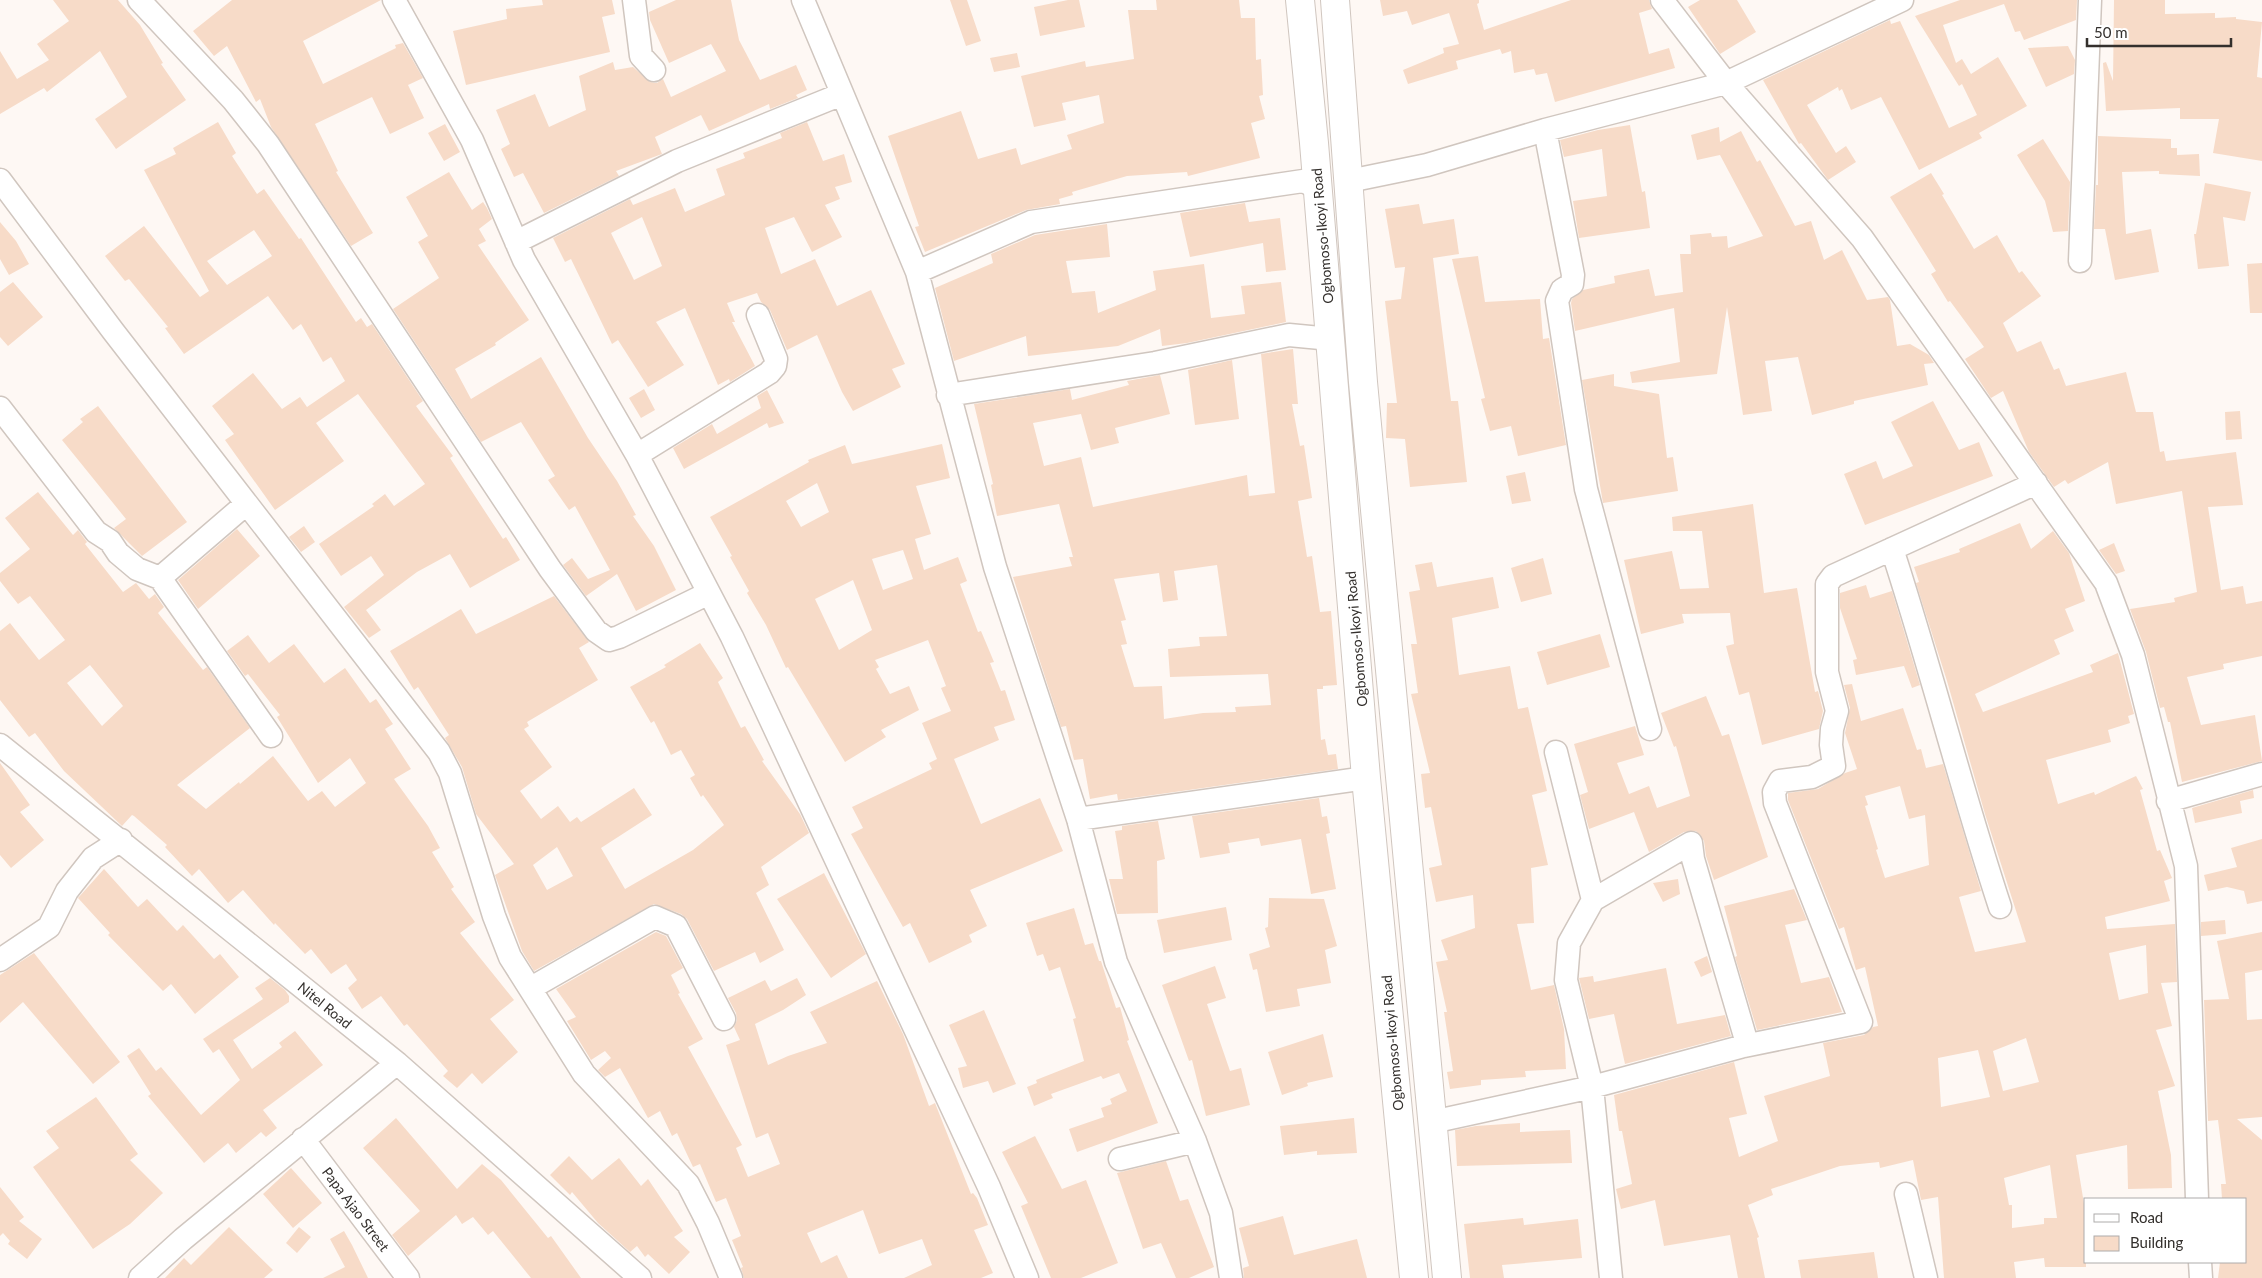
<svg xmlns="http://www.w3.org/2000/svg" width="2262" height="1278" font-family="Lato,sans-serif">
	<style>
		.building { fill: #f7dbc8; fill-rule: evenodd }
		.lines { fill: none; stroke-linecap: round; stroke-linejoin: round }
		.minor-casing { stroke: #d0c6bf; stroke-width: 25 }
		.major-casing { stroke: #d0c6bf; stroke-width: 30 }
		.minor { stroke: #fff; stroke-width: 22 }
		.major { stroke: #fff; stroke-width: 28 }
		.labels { text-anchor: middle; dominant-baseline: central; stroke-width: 5; stroke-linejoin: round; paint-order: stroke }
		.street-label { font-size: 14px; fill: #34302d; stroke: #fff }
	</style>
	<rect width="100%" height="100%" fill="#fef8f4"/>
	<path class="building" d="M53 0H118L140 25 163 63 161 64 186 100 116 149 95 119 127 97 100 51 47 92 44 88 0 114V51L17 79 49 60 37 44 69 21Z
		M232 0H381L303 41 323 84 396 48 395 45 403 43 423 78 408 85 424 118 390 134 372 97 315 124 338 171 336 172 373 233 351 246 271 127 260 99 256 102 227 46 214 56 193 31Z
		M542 0H612L615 14 602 17 610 52 466 85 453 31 507 19 506 9 543 5Z
		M676 0H731L739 40 760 80 796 65 807 90 796 95 798 98 770 109 769 104 709 131 701 115 655 137 662 154 616 171 619 176 544 213 523 173 514 177 501 149 510 144 496 110 535 94 549 127 586 110 579 76 613 62 615 70 633 67 650 82 657 83 663 79 671 97 726 71 711 44 669 63 650 20 649 12Z
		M950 0H967L981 41 966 46Z
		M1068 0H1079L1085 27 1040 36 1034 7Z
		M1156 0H1239L1241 18H1255L1256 60 1261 59 1263 95 1259 96 1265 119 1251 123 1260 158 1188 176 1187 172 1127 176 1072 192 1073 195 1059 199 1060 204 1026 210 925 252 915 227 919 226 888 136 961 111 978 159 1016 148 1021 165 1072 149 1067 135 1104 123 1099 95 1062 103 1066 120 1034 127 1021 76 1085 61 1086 67 1134 59 1128 10H1157Z
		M1380 0H1479V3L1477 4 1484 30 1571 0H1649L1652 9 1639 13 1649 54 1669 48 1675 68 1555 102 1547 73 1536 75 1534 69 1514 73 1511 51 1502 54 1500 49 1456 61 1458 69 1408 84 1403 70 1444 53 1443 48 1459 44 1449 13 1412 25 1407 11 1383 16Z
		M1700 0H1737L1756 32 1720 54 1688 7Z
		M1960 0H2077L2076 20 2024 40 2020 31 2015 32 2004 4 1943 25 1956 63 1962 59 1971 74 1998 57 2027 106 1979 133 1982 138 1919 170 1881 97 1851 110 1842 89 1839 91 1838 87 1807 105 1836 153 1846 146 1856 162 1828 180 1801 143 1799 144 1763 80 1890 20 1891 24 1900 21 1949 128 1977 115 1962 84 1959 86 1915 16Z
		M2114 0H2165V14L2215 13V18L2236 17V19L2262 22 2257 77 2262 78V161L2213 153 2219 119H2180V108L2106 111 2103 63 2106 62 2113 81Z
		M2068 46 2075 60 2074 74 2046 87 2028 48Z
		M1017 53 1020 67 994 72 990 58Z
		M218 122 236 153 232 156 257 194 264 189 299 239 301 238 356 322 361 318 367 327 372 324 423 401 416 406 453 456 450 458 503 539 506 537 520 560 470 588 450 554 417 572 366 610 381 630 369 638 344 607 384 575 371 556 341 576 319 544 374 506 372 504 385 494 394 506 425 484 358 394 316 423 344 461 275 510 225 440 234 434 212 406 253 373 282 409 300 397 307 407 345 381 331 357 323 362 301 324 293 330 268 296 184 354 165 328 168 327 129 279 125 281 105 256 144 226 200 297 209 291 144 170 176 154 173 148ZM254 230 272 256 227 285 207 261Z
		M807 122 823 161 844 154 852 182 835 187 840 199 825 205 842 237 812 252 794 217 765 228 781 274 815 259 837 306 871 290 905 364 892 369 901 387 853 411 842 392 817 335 787 350 770 310 761 302 757 293 727 303 735 322H732L755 366 730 382 729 379 718 385 685 308 656 322 684 365 648 387 618 340 612 344 571 259 565 262 553 238 630 199 633 205 675 188 685 212 725 195 716 169 745 158 743 153 782 138 780 133ZM642 217 662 266 634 280 611 233Z
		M445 124 460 152 444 161 428 133Z
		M1630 125 1642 192 1645 191 1650 228 1579 238 1573 201 1607 196 1602 149 1564 157 1560 140 1598 130Z
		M1719 127 1720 142 1741 131 1757 162 1760 160 1795 226 1811 221 1824 260 1842 250 1867 300 1888 297 1890 300 1897 346 1910 344 1929 355 1934 363 1924 364 1928 385 1854 401V404L1812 415 1798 357 1765 361 1772 411 1743 415 1727 307 1717 374 1632 383 1630 372 1680 362 1674 308 1575 331 1571 303 1572 299 1583 290 1615 283 1614 276 1649 269 1655 296 1683 292 1680 254H1691L1690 235 1711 233 1712 237 1727 236 1728 248 1763 236 1720 155 1697 160 1691 135Z
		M2098 136 2171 139V148H2177V155L2199 154 2200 176 2159 174V171L2122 172 2126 234 2151 229 2159 272 2115 280 2105 229H2094L2096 185H2098Z
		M2043 139 2070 182 2068 231 2053 232 2045 201 2017 155Z
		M449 172 472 210 483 202 487 208 492 219 479 229 486 241 478 245 529 320 495 343 496 345 455 369 471 399 541 357 588 438 617 481 636 515 633 516 654 546 676 590 636 611 617 574 586 596 563 565 572 558 588 579 610 570 575 506 569 510 548 480 555 476 521 422 481 442 393 309 439 278 418 242 428 236 406 197Z
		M1931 173 1944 194 1942 195 1974 249 1997 235 2019 273 2022 271 2041 296 2003 323 2017 352 2041 341 2054 370 2059 368 2066 386 2126 372 2136 412H2153L2160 452 2164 451 2166 461 2236 452 2243 505 2208 507 2221 590 2243 586 2246 604 2262 601V656L2223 664 2224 669 2187 677 2201 725 2255 715 2262 761 2182 782 2170 722H2168L2164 707 2160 708 2146 652 2130 609 2175 602 2174 598 2197 592 2182 491 2116 504 2108 462 2068 484 2065 480 2054 487 2029 452 2003 391 1991 398 1965 359 1984 347 1950 301 1948 302 1931 274 1936 271 1890 197Z
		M2205 183 2251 192 2245 221 2223 217 2229 266 2198 269 2194 234H2196Z
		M1245 203 1249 222 1280 218 1286 270 1266 272 1263 243 1190 257 1180 213Z
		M1419 204 1423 224 1454 219 1459 254 1433 258 1451 401H1458L1467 482 1410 487 1405 439 1386 438 1387 403H1397L1385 301 1401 299 1405 267 1395 268 1385 209Z
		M0 222 16 241 29 264 9 275 0 259Z
		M1107 224 1110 257 1066 261 1072 293 1095 291 1098 313 1156 290 1153 271 1204 264 1211 318 1245 314 1241 286 1281 282 1286 322 1187 343 1162 346 1160 329 1118 346 1028 356 1026 336 954 361 935 288 993 263 991 254 1035 235Z
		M1478 256 1485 302 1540 299 1543 339 1549 338 1566 445 1518 456 1511 426 1490 431 1481 399 1485 398 1452 259Z
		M2262 263V313H2250L2247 264Z
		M13 282 43 317 8 346 0 337V292Z
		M1293 349 1298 404H1292L1300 446 1304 445 1312 498 1298 501 1307 557 1312 556 1320 612 1331 611 1337 685 1323 686V689H1317L1321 740 1325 739 1328 755 1336 754 1338 769 1118 800 1117 794 1090 799 1083 759 1074 760 1066 726 1061 727 1013 577 1072 566 1069 557H1073L1059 504 997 516 991 485 993 484 974 404 1070 389 1072 400 1129 385 1127 381 1160 375 1170 414 1115 428 1119 443 1091 450 1081 414 1033 423 1044 466 1081 457 1093 507 1247 475 1249 496 1275 493 1261 354ZM1217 565 1227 636 1199 637 1200 646 1168 649 1170 677 1268 674 1271 705 1235 707 1236 712 1203 713 1164 719 1162 686 1134 687 1121 645 1127 644 1121 621 1126 620 1114 579 1159 573 1163 602 1178 600 1174 571Z
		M1232 360 1239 419 1195 425 1188 370Z
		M1614 374V386L1659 394 1667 458 1673 457 1678 491 1603 503 1582 380Z
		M644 389 655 410 641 418 629 398Z
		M767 390 784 423 769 428 767 423 684 469 673 448 712 424 717 434 761 408 757 396Z
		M1933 401 1959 450 1979 442 1993 476 1865 525 1844 474 1876 461 1883 479 1913 466 1891 422Z
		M98 406 187 522 142 556 114 528 126 519 62 440 83 422 80 419Z
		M2240 411 2242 439 2226 440 2225 412Z
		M942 444 950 478 916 486 931 534 915 539 924 570 958 557 967 581 960 584 978 632 981 631 994 662 990 663 1001 691 1005 690 1015 720 994 727 999 740 954 759 981 824 1040 798 1063 851 970 890 987 926 969 935 972 942 929 963 910 923 903 927 851 834 863 828 852 807 932 769 929 763 937 759 922 723 951 711 941 688 946 686 928 640 875 660 879 667 876 669 890 694 909 686 919 710 881 730 886 737 845 762 788 667 786 668 766 625 747 593 749 591 730 557 732 556 710 517 809 462 808 460 845 445 852 464ZM817 483 829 512 801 527 786 501ZM903 550 913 579 883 590 872 559ZM853 580 872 630 839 650 815 599Z
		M1525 472 1531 501 1512 504 1506 476Z
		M38 492 73 535 78 530 87 542 85 544 123 592 136 583 149 599 155 594 164 607 158 613 203 670 207 667 250 728 177 785 206 809 239 782 240 784 273 756 308 801 322 791 335 807 366 783 350 758 318 783 277 717 280 715 248 674 245 676 227 651 248 635 269 663 294 644 324 683 345 668 370 703 376 699 393 724 385 729 411 769 394 779 428 826 440 848 432 852 454 887 451 889 475 922 460 933 514 1000 490 1019 518 1052 482 1084 472 1073 457 1088 443 1076 448 1071 407 1024 404 1026 381 996 362 1009 348 988 357 980 346 964 331 974 311 949 305 954 275 923 274 925 243 890 228 903 199 869 192 876 165 847 167 845 134 816 132 815 122 826 64 771 35 733 29 737 0 700V631L10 623 39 660 65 640 30 596 18 604 0 581V573L30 549 5 518ZM90 665 123 706 102 726 67 683Z
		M1753 504 1764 593 1797 588 1815 692 1818 691 1823 711 1819 729 1762 745 1749 692 1739 695 1726 646 1734 644 1730 613 1682 614 1684 623 1641 634 1624 560 1672 551 1680 589 1709 588 1702 531H1673L1672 517Z
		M2020 523 2031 549 2053 531 2069 553 2085 601 2065 609 2074 631 2054 640 2060 654 1975 694 1983 712 2093 672 2090 665 2118 653 2134 714 2128 716 2130 723 2108 730 2111 742 2046 760 2058 804 2094 792 2095 795 2136 776 2143 789 2140 790 2157 851 2160 850 2172 878 2164 881 2170 901 2105 917 2107 929 2175 924 2177 982 2161 983 2172 1026 2156 1030 2175 1086 2158 1091 2171 1155 2172 1188 2128 1189 2127 1145 2076 1155 2086 1216V1267H2045L2044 1258 2014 1262 2016 1278H1944L1938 1197 1921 1200 1913 1160 1880 1168 1879 1162 1840 1166 1771 1189 1773 1195 1748 1205 1759 1237 1757 1238 1765 1278H1738L1730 1235 1664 1246 1655 1200 1621 1209 1616 1189 1632 1184 1622 1131H1619L1614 1095 1734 1062 1747 1114 1729 1118 1739 1157 1778 1141 1764 1096 1830 1076 1823 1043 1864 1035 1873 1027 1878 1026 1865 967 1856 970 1844 927 1839 929 1788 800V793L1818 789 1845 773 1857 769 1845 733 1850 708 1844 685 1852 684 1861 721 1903 708 1917 750 1921 749 1926 768 1943 764 1981 891 1959 897 1975 952 2026 942 1985 814 1947 681 1916 583 1919 582 1914 567 1960 552 1959 549ZM1900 786 1909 819 1925 815 1929 865 1885 878 1876 850 1878 849 1865 806 1868 805 1865 796ZM2146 945 2148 993 2119 1000 2109 953ZM2026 1038 2039 1082 2003 1091 1993 1051ZM1978 1050 1990 1097 1941 1107 1938 1058ZM2050 1165 2057 1218H2044V1224L2012 1228V1205H2009L2004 1178Z
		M304 526 315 542 301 552 289 537Z
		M237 529 260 556 198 609 178 580Z
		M2114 543 2125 571 2116 574 2099 550Z
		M1543 558 1552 594 1521 602 1511 568Z
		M1432 562 1437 587 1493 577 1499 608 1452 618 1459 675 1510 666 1518 709 1528 707 1547 791 1532 795 1548 865 1531 868 1534 923 1517 924 1531 990 1554 985 1564 1029 1566 1069 1525 1071 1526 1077 1481 1080V1085L1450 1089 1447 1072 1453 1071 1444 1012H1447L1436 962 1448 960 1441 940 1475 928 1473 895 1436 902 1429 868 1442 865 1431 807 1425 808 1421 774 1430 773 1411 694 1418 693 1411 644H1417L1409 592 1420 590 1415 565Z
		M1866 585 1870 598 1892 591 1920 685 1912 688 1904 666 1856 675 1853 660 1857 659 1840 608V593Z
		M554 596 589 642 579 648 598 680 527 722 529 726 524 729 552 767 520 791 541 819 558 806 570 822 577 817 581 822 634 788 652 815 601 848 625 889 693 850 724 825 703 795 701 797 690 778 695 775 681 750 671 755 654 721 651 723 630 687 666 667 664 665 700 643 723 678 718 682 741 728 745 726 764 760 762 761 800 814 809 833 761 867 769 885 756 893 784 950 760 963 755 952 714 971 687 919 681 914 654 904 534 971 522 951 495 875 514 864 476 814 462 767 445 738 449 735 418 687 414 690 390 651 461 609 476 634ZM557 847 573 876 547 890 533 865Z
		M1600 634 1610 667 1547 685 1537 652Z
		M1706 696 1722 736 1729 734 1768 857 1714 880 1706 856 1704 841 1696 831 1684 832 1649 852 1634 812 1589 829 1580 795 1588 792 1574 744 1635 726 1644 755 1617 763 1629 794 1649 786 1657 808 1690 796 1676 746 1674 747 1661 713Z
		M0 763 30 805 20 812 44 840 11 868 0 855Z
		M2253 790 2254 798 2240 801 2242 813 2195 823 2192 808Z
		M1319 798 1322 817 1327 816 1330 833 1326 834 1336 889 1311 894 1301 839 1261 846 1259 838 1228 843 1230 853 1200 858 1192 816Z
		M1158 821 1165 859 1157 861 1158 913 1117 914 1109 879H1123L1115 831 1122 830V826Z
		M2262 839V901L2247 904 2244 891 2227 887 2208 891 2204 875 2237 867 2231 848Z
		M104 869 138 907 147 899 177 931 183 925 214 959 220 954 239 977 195 1014 171 984 163 991 108 935 110 933 78 898Z
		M824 873 866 954 831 978 777 899Z
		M1678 879 1680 894 1663 902 1653 883Z
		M1794 889 1807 920 1785 925 1801 983 1829 977 1842 1012 1757 1030 1735 957 1737 956 1724 906Z
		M1269 898 1324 899 1337 946 1325 950 1331 983 1297 989 1300 1006 1266 1012 1257 969 1253 970 1249 954 1270 947 1265 928 1268 927Z
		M1226 907 1232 940 1164 953 1157 920Z
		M1074 908 1085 945 1093 943 1099 961H1101L1116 1008 1120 1007 1129 1040 1127 1041 1158 1123 1077 1152 1069 1129 1104 1117 1101 1108 1112 1104 1110 1099 1127 1091 1119 1073 1103 1079 1101 1076 1051 1094 1053 1098 1034 1106 1027 1087 1037 1083 1036 1080 1084 1061 1073 1019 1076 1018 1060 967 1049 971 1043 954 1037 956 1026 923Z
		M2225 920 2226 934 2201 936V922Z
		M656 932 666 936 683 968 671 975 680 993 678 994 703 1039 688 1047 742 1145 736 1148 748 1177 780 1164 768 1133 756 1138 726 1045 740 1040 734 1027 737 1020 736 1013 728 998 765 980 771 991 797 978 806 995 783 1010 755 1024 768 1065 788 1056 827 1043 810 1012 877 981 903 1034 929 1106 935 1103 971 1194 973 1193 977 1198 988 1225 974 1230 993 1273 981 1278H904L932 1265 922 1239 879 1254 863 1210 807 1233 821 1263 837 1255 848 1278H744L741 1268 743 1267 732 1240 741 1236 726 1198 716 1202 700 1164 693 1167 677 1133 672 1136 660 1111 648 1118 620 1068 605 1077 598 1070 611 1058 605 1051 591 1060 567 1021 576 1017 556 989Z
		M2262 932V970L2245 973 2247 1020 2262 1019V1117L2237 1119 2262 1140V1278H2218L2220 1262H2246V1199H2222L2221 1184H2226L2218 1120 2208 1121 2204 1000 2229 999 2217 941Z
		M34 953 120 1062 93 1084 23 1002 0 1023V975Z
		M1707 956 1712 972 1701 977 1694 962Z
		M1215 966 1226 998 1207 1004 1230 1071 1241 1068 1250 1105 1206 1116 1192 1060 1189 1061 1162 985Z
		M1666 968 1677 1024 1725 1015 1731 1036 1625 1064 1614 1014 1589 1019 1579 978 1593 976 1594 982Z
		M270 978 285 990 289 996V1002L233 1040 252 1069 282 1047 279 1043 295 1031 323 1065 263 1110 277 1128 266 1137 261 1132 236 1153 228 1143 204 1163 148 1096 151 1094 127 1056 139 1048 156 1071 161 1067 201 1115 240 1080 219 1049 213 1053 203 1039 263 999 255 988Z
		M984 1010 1016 1084 993 1093 988 1081 963 1088 958 1068 967 1066 949 1025Z
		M1323 1034 1333 1077 1307 1083 1308 1086 1282 1095 1268 1052Z
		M96 1097 138 1154 130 1160 163 1193 130 1224 93 1249 33 1167 59 1148 46 1131Z
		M396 1118 457 1189 482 1164 501 1180 548 1238 551 1236 581 1278H531L493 1231 488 1235 473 1217 462 1224 456 1215 408 1256 392 1235 420 1211 363 1148Z
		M1354 1118 1357 1153 1317 1155V1151L1284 1155 1280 1126Z
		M1520 1123V1132L1570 1130 1572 1163 1457 1166 1455 1130 1476 1126Z
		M1035 1136 1062 1189 1086 1180 1118 1263 1081 1278H1051L1021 1206 1028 1203 1002 1152Z
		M569 1156 592 1180 619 1158 641 1186 648 1179 683 1231 674 1237 690 1252 669 1274 648 1254 645 1257 637 1246 630 1252 598 1223 572 1192 570 1195 550 1175Z
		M1166 1161 1180 1201 1188 1199 1214 1267 1189 1278H1176L1161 1243 1143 1249 1117 1173Z
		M291 1168 322 1203 293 1228 263 1194Z
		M0 1187 24 1217 19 1221 42 1239 27 1259 8 1244 10 1241 3 1233 0 1236Z
		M1283 1216 1294 1255 1357 1239 1367 1278H1244L1243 1268 1249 1266 1239 1228Z
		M1523 1218 1524 1225 1578 1219 1582 1258 1502 1265 1504 1278H1470L1464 1224Z
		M229 1227 273 1270 264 1278H165L184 1258 191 1265Z
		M299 1227 311 1237 297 1253 286 1243Z
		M344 1231 352 1245 368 1278H323L345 1267 330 1239Z
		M1874 1252 1878 1278H1801L1798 1260Z"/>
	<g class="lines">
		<g class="minor-casing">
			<path id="minor" d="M139 0 233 100 268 144 550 569 596 631 609 640 619 637 709 593
				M394 0 472 140 524 260 637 455 732 637 989 1187 1027 1278
				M634 0 641 56 654 70
				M803 0 917 272 995 567 1078 819 1116 962 1195 1141 1221 1213 1231 1278
				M1662 0 1726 83 1862 238 2106 583 2133 655 2186 866 2197 1199
				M1545 130 1573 275 1572 284 1562 290 1557 301 1586 489 1650 729
				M0 180 113 331 439 752 450 773 494 916 510 957 584 1074 688 1184 708 1223 731 1278
				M1349 181 1427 165 1545 130 1726 83 1902 0
				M516 242 677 161 842 94
				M2080 261 2090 0
				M917 272 1031 222 1303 181 1318 188
				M948 395 1155 363 1289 335 1331 339
				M0 408 96 532 110 541 118 553 137 569 160 578 271 736
				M637 455 769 373 775 366 776 359 758 315
				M1892 549C1931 668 1961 789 2000 907
				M160 578 246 504
				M0 745 397 1063 640 1278
				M1556 752 1593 900
				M2168 801 2262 774
				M1078 819 1366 778
				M0 960 49 927 67 891 93 858 121 840
				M531 988 655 917 676 926 724 1019
				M1432 1122 1592 1087 1744 1046 1861 1022 1775 803 1774 792 1780 781 1812 777 1834 766 1831 745 1832 729 1837 711 1827 672V584L1833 576 2036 483
				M303 1139 408 1278
				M1120 1159 1195 1141
				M1906 1194 1926 1278
				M2200 1262 2201 1278
				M140 1278 183 1239 397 1063
				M1611 1278 1592 1087 1566 980 1569 943 1593 900 1691 843 1693 859 1746 1040 1744 1046"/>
		</g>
		<g class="major-casing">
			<path id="major" d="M1300 0 1314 143 1366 778 1414 1278
				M1335 0 1363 382 1447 1278"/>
		</g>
		<use href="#minor" class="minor"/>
		<use href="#major" class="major"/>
	</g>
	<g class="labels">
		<g class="street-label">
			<text transform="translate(1322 236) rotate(-95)">Ogbomoso-Ikoyi Road</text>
			<text transform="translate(1356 639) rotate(-95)">Ogbomoso-Ikoyi Road</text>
			<text transform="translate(325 1005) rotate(39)">Nitel Road</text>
			<text transform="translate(1392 1043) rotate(-95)">Ogbomoso-Ikoyi Road</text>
			<text transform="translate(356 1209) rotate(53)">Papa Ajao Street</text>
		</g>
	</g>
	<rect x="2084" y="1198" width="162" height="65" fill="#ffffff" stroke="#aeacab"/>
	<rect x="2094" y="1214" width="25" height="8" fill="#ffffff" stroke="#aeacab"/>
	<text x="2130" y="1223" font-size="15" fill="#34302d">Road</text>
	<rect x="2094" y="1236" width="25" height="15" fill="#f7dbc8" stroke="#aeacab"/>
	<text x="2130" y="1248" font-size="15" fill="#34302d">Building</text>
	<path d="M2087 38v8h144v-8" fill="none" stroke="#34302d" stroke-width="2.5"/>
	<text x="2094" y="38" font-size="15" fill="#34302d" stroke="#ffffff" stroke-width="4" paint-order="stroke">50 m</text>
</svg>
